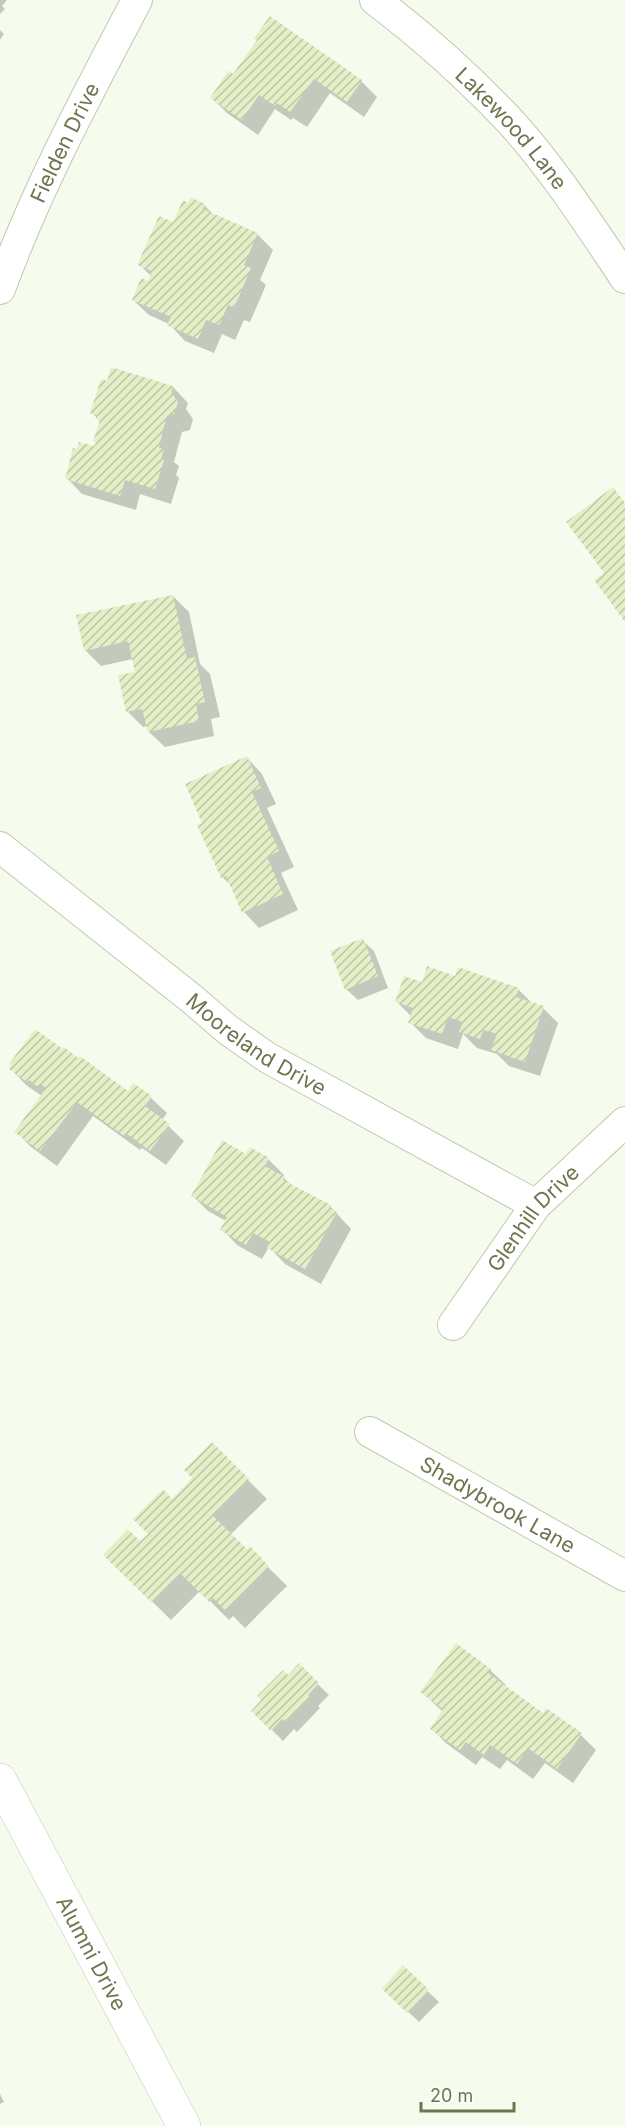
<svg xmlns="http://www.w3.org/2000/svg" width="625" height="2126" font-family="Inter,sans-serif">
	<style>
		.shadow { fill: #0003 }
		.building { fill: url(#building-hatch) }
		.lines { fill: none; stroke-linecap: round; stroke-linejoin: round }
		.street-casing { stroke: #c1c9ad; stroke-width: 32 }
		.secondary-casing { stroke: #c2ccac; stroke-width: 34 }
		.street { stroke: #fff; stroke-width: 30 }
		.secondary { stroke: #fff; stroke-width: 33 }
		.labels { text-anchor: middle; dominant-baseline: central; stroke-width: 4.5; stroke-linejoin: round; paint-order: stroke }
		.street-label { font-size: 21px; fill: #6e7650; stroke: #f9fef4 }
	</style>
	<defs>
		<pattern id="building-hatch" width="6" height="6" patternUnits="userSpaceOnUse" patternTransform="scale(1.5)"><rect width="6" height="6" fill="#e5efc7"/><path d="M-1 1l2-2M0 6l6-6M5 7l2-2" fill="none" stroke="#bec6a4"/></pattern>
	</defs>
	<rect width="100%" height="100%" fill="#f5fced"/>
	<path class="shadow" d="M0 0H7L2 6 5 9 0 14Z
		M271 18 361 81 377 97 364 117 330 93 307 127 293 118 291 120 275 109 258 135 227 113 212 98 234 76 258 41Z
		M0 30 4 34 0 40Z
		M189 205H204L215 216 257 234 273 250 260 280 266 285 250 322 244 320 235 340 222 334 214 353 185 341 169 324 149 315 133 300 148 283 151 276 139 264Z
		M112 369 173 387 188 403 186 409 193 419 190 430 182 432 174 462 179 466 176 475 179 478 171 504 140 494 136 510 82 494 67 478 95 448 97 443 95 441 101 422 92 413 108 383Z
		M173 596 189 612 200 664 210 674 220 717 211 719 214 736 165 747 149 732 148 726 143 727 127 711 136 673 133 659 101 666 85 650Z
		M247 758 262 774 276 804 267 808 294 867 281 873 298 910 259 928 244 912 233 887 222 877Z
		M362 940 374 951 388 988 358 1000 346 989Z
		M456 978 518 989 533 1004 543 1008 558 1023 540 1076 509 1066 497 1054 477 1048 463 1034 458 1049 426 1038 410 1022 412 1017 397 1002 423 984Z
		M11 1069 128 1093 134 1085 151 1098 167 1113 162 1120 184 1141 166 1165 142 1148 140 1150 93 1116 57 1166 31 1147 16 1131 42 1096 26 1085Z
		M250 1149 268 1159 284 1175 283 1177 292 1186 330 1206 351 1229 321 1284 285 1264 269 1247 262 1259 237 1245 222 1229 226 1221 208 1211 193 1196 247 1156Z
		M212 1444 267 1499 230 1535 247 1551 250 1549 287 1586 245 1628 233 1616 229 1620 200 1591 171 1620 105 1555 140 1543 150 1534 172 1501 194 1478Z
		M456 1645 490 1670 506 1685 505 1687 543 1715 581 1735 596 1750 573 1783 545 1763 533 1779 507 1760 500 1769 482 1757 476 1765 447 1744 432 1729 443 1712 422 1692Z
		M299 1666 329 1695 318 1706 320 1708 297 1732 294 1729 283 1741 253 1711Z
		M403 1968 439 2002 419 2022 384 1989Z
		M0 2094 4 2102 0 2104Z"/>
	<path class="building" d="M270 16 362 80 347 102 314 79 290 112 277 103 275 106 259 95 242 120 210 98 229 70 233 74 257 40 254 38Z
		M191 197 205 204 203 209 258 233 244 265 251 268 234 308 228 305 219 325 206 320 198 339 167 325 171 317 132 300 141 278 148 281 152 271 137 265 159 216 173 222 183 200 188 203Z
		M111 367 173 386 171 392 178 402 174 414 167 416 163 430 159 448 164 449 161 459 164 460 155 489 125 480 120 496 65 479 73 448 77 449 79 442 94 446 96 442 93 441 100 420 96 419V415L90 413 101 379 107 381Z
		M613 487 625 503V622L594 580 604 573 566 522Z
		M173 595 187 659 195 657 205 702 196 704 199 721 148 732 142 709 126 712 118 675 135 672 128 641 84 651 76 615Z
		M247 756 261 788 252 792 279 851 267 857 283 894 242 913 226 876 221 878 197 825 202 823 185 784Z
		M363 938 378 976 345 990 330 951Z
		M427 966 455 976 458 967 519 988 516 997 544 1006 525 1062 491 1050 497 1034 483 1030 480 1039 459 1032 463 1022 448 1017 442 1034 408 1023 413 1008 395 1002 404 976 422 982Z
		M35 1029 63 1049 64 1047 78 1058 80 1056 128 1091 133 1083 152 1096 145 1106 170 1124 150 1151 126 1133 124 1136 77 1102 40 1151 14 1132 46 1088 41 1084 38 1087 29 1080 27 1082 9 1069 11 1065 9 1064Z
		M222 1140 246 1154 250 1147 269 1158 265 1166 285 1177 283 1180 331 1205 329 1208 337 1212 305 1269 267 1248 270 1242 253 1233 246 1245 220 1230 227 1217 191 1196Z
		M212 1442 249 1479 212 1515 247 1549 250 1546 269 1566 225 1610 213 1598 209 1602 180 1573 151 1602 103 1555 128 1529 140 1541 148 1534 133 1519 163 1489 172 1499 192 1478 184 1470Z
		M456 1643 491 1669 488 1673 543 1713 546 1708 582 1733 557 1769 528 1748 517 1764 490 1745 484 1755 466 1742 460 1750 430 1729 443 1709 420 1692Z
		M299 1663 319 1683 308 1695 310 1696 285 1721 282 1719 271 1731 251 1711 261 1700 257 1696 283 1670 288 1675Z
		M403 1965 429 1990 407 2013 382 1989Z"/>
	<g class="lines">
		<g class="street-casing">
			<g id="street">
				<path id="s1" d="M375 0C420 34 469 78 508 119 551 165 590 226 625 278"/>
				<path id="s2" d="M0 289C37 188 87 95 137 0"/>
				<path id="s3" d="M0 847 192 999 228 1030 268 1058 536 1205"/>
				<path id="s4" d="M453 1325 536 1205 625 1122"/>
				<path id="s5" d="M370 1432 625 1576"/>
			</g>
		</g>
		<g class="secondary-casing">
			<g id="secondary">
				<path id="s6" d="M0 1780 184 2126"/>
			</g>
		</g>
		<use href="#street" class="street"/>
		<use href="#secondary" class="secondary"/>
	</g>
	<g class="labels">
		<g class="street-label">
			<text stroke="none"><textPath href="#s1" startOffset="188">Lakewood Lane</textPath></text>
			<text stroke="none"><textPath href="#s2" startOffset="160">Fielden Drive</textPath></text>
			<text stroke="none"><textPath href="#s3" startOffset="324">Mooreland Drive</textPath></text>
			<text stroke="none"><textPath href="#s4" startOffset="134">Glenhill Drive</textPath></text>
			<text stroke="none"><textPath href="#s5" startOffset="147">Shadybrook Lane</textPath></text>
			<text stroke="none"><textPath href="#s6" startOffset="196">Alumni Drive</textPath></text>
		</g>
	</g>
	<path d="M421 2102v9h93v-9" fill="none" stroke="#6e7650" stroke-width="3"/>
	<text x="430" y="2102" font-size="18" fill="#6e7650" stroke="#f9fef4" stroke-width="4.5" paint-order="stroke">20 m</text>
</svg>
